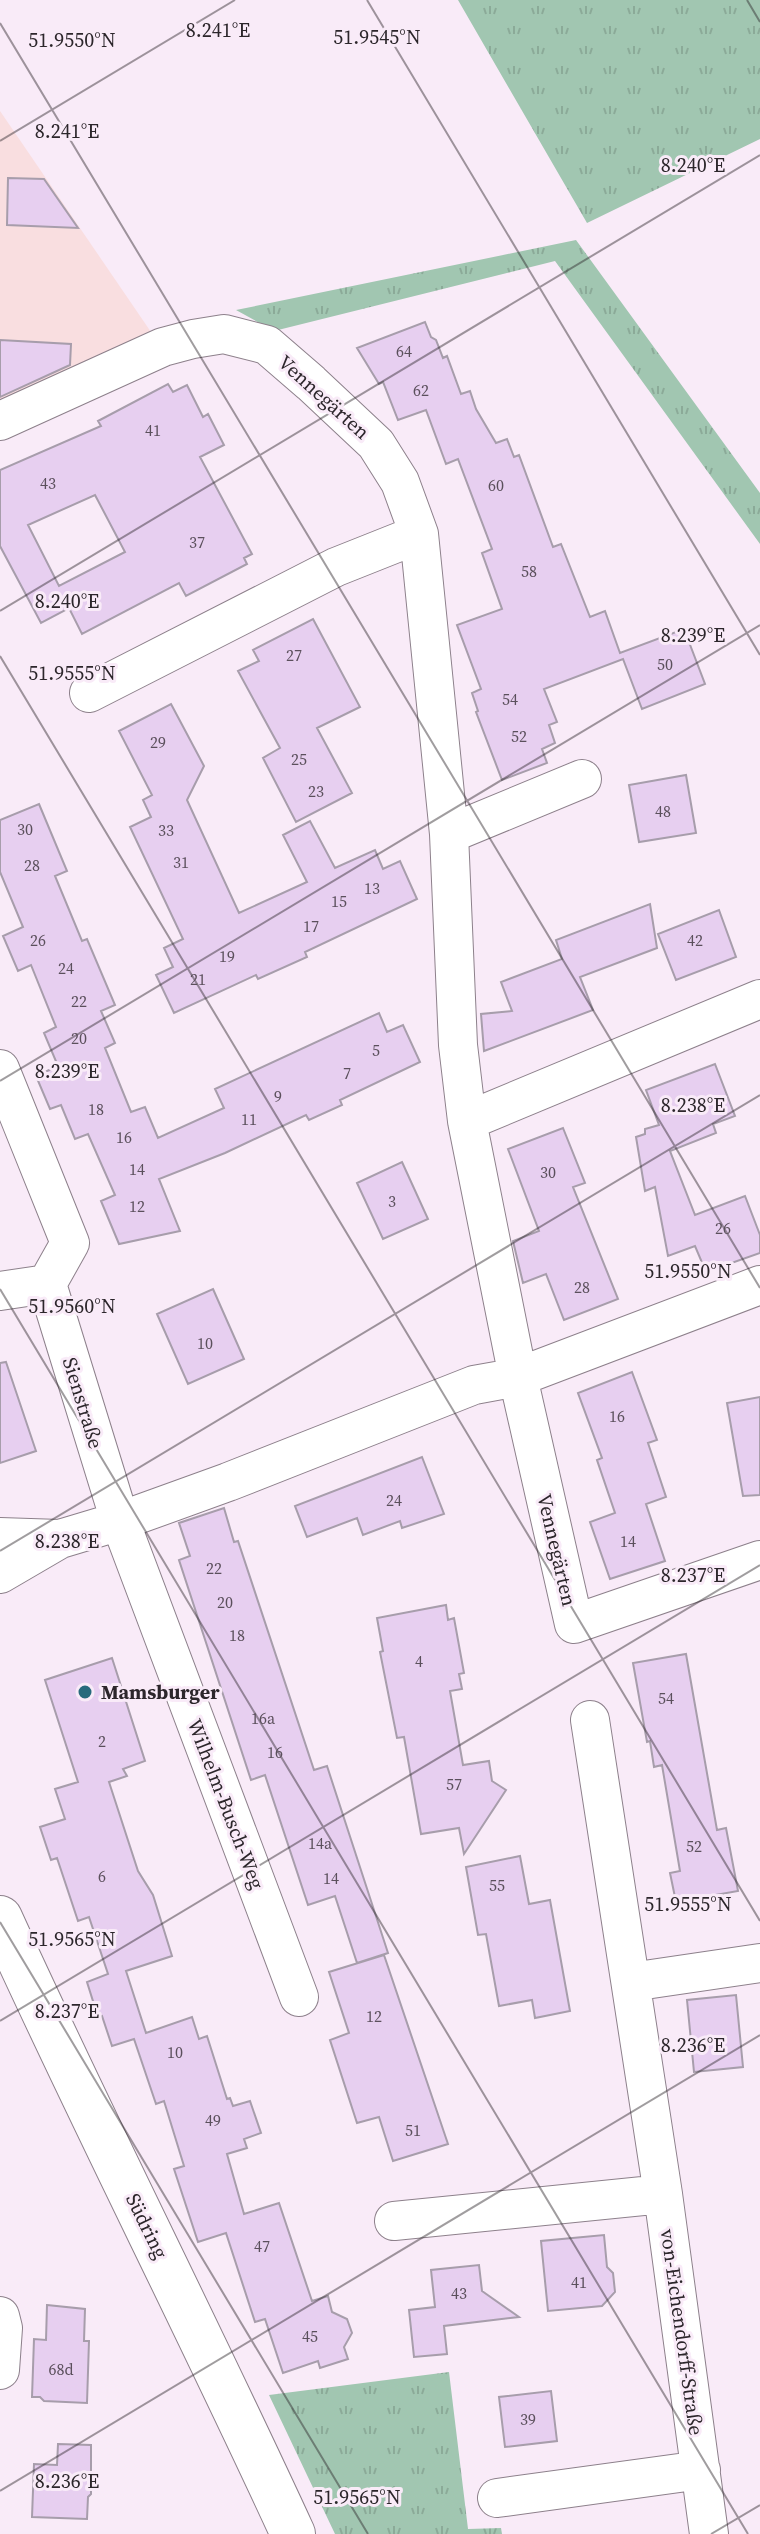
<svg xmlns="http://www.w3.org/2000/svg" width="760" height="2534" font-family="'Source Serif 4',serif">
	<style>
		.commercial { fill: #f9dee0 }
		.grass { fill: url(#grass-tufts) }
		.building { fill: #e7cff0; stroke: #a79dab; stroke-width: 2; fill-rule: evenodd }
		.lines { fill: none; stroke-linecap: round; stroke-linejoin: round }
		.minor-casing { stroke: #8d808b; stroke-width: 40 }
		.primary-casing { stroke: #8d808b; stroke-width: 46 }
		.minor { stroke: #fff; stroke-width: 38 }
		.primary { stroke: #fff; stroke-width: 44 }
		.ticks { fill: none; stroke: #2c262b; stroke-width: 2; stroke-opacity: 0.45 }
		.poi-dot { fill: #276a7c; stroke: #f9ebf8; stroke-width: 3 }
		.labels { text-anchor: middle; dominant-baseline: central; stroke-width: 6; stroke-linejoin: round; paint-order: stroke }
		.number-label { font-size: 16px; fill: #5b505c }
		.street-label { font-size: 20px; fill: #2c262b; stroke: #f9ebf8 }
		.poi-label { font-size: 20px; font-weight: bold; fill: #2c262b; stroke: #f9ebf8; text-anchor: start }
		.ticks-label { font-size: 20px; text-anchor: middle; fill: #2c262b; stroke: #f9ebf8; stroke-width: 6; stroke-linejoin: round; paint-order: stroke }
	</style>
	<defs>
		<pattern id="grass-tufts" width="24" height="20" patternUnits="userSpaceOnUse" patternTransform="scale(2)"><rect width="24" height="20" fill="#a1c6b1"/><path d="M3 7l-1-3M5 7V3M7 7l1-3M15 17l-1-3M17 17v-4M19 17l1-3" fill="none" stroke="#8baa98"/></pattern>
	</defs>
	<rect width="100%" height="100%" fill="#f9ebf8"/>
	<path class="commercial" d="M0 111 153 335 0 409Z"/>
	<path class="grass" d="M458 0H760V139L587 223Z
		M576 240 760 493V544L555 261 274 331 236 310Z
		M449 2372 468 2529 501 2528 502 2534H335L269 2395Z"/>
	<path class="building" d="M8 178 44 179 78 228 7 225Z
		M425 322 431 337 436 340 443 358 447 356 461 394 470 391 476 409 496 443 507 439 514 457 519 455 553 547 561 544 590 617 605 611 620 653 684 629 705 684 642 709 623 659 544 689 557 722 549 725 555 743 542 749 547 763 502 780 476 712 478 711 472 693 481 689 457 625 502 609 482 553 492 549 458 459 446 464 426 410 398 420 383 382 379 384 357 348Z
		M0 340 71 344 70 365 0 397Z
		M168 384 173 392 187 385 203 417 208 414 224 445 200 457 252 554 244 558 247 564 186 596 179 583 82 634 69 608 41 623 0 546V470L101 426 98 421ZM95 495 125 552 59 586 28 525Z
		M313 619 360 707 317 728 352 793 296 822 263 758 280 748 238 671 259 661 253 650Z
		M171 704 204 766 187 800 239 913 307 882 283 835 310 821 335 868 375 850 383 869 400 861 417 899 305 952 307 957 258 979 256 975 174 1013 156 975 173 967 164 948 183 939 130 827 151 817 143 800 152 795 119 731Z
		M686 775 696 833 639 842 629 785Z
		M39 804 67 871 55 876 82 941 87 939 115 1005 101 1011 115 1043 105 1048 131 1112 145 1107 158 1138 224 1108 215 1089 379 1013 387 1032 403 1025 420 1062 340 1100 342 1105 309 1120 306 1115 225 1153 159 1179 180 1231 119 1244 101 1201 115 1195 88 1134 75 1139 61 1105 50 1109 36 1076 58 1066 44 1033 56 1027 31 965 18 971 3 936 23 927 0 872V820Z
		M650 904 657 948 580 977 593 1010 484 1051 481 1014 512 1011 501 982 562 959 556 940Z
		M719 910 736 957 676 980 658 934Z
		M715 1064 735 1116 713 1124 716 1133 670 1151 695 1215 745 1196 760 1235V1253L706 1272 695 1246 668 1256 655 1187 645 1191 636 1137 645 1134V1129L659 1125 646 1090Z
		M563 1128 585 1183 573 1187 618 1299 564 1320 546 1274 523 1283 513 1241 539 1231 508 1149Z
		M402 1162 428 1219 383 1239 357 1183Z
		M213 1289 244 1359 188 1384 157 1314Z
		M6 1362 36 1451 0 1463V1363Z
		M632 1372 657 1440 648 1443 666 1497 646 1504 665 1561 610 1579 590 1522 615 1513 597 1460 602 1458 578 1393Z
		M760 1397V1495L743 1496 727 1403Z
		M422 1457 444 1514 402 1528 400 1521 363 1535 357 1518 307 1537 295 1506Z
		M224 1508 234 1542 238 1541 314 1770 327 1766 388 1953 357 1963 335 1896 308 1905 265 1775 251 1780 179 1560 190 1556 179 1523Z
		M446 1605 448 1620 454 1618 464 1673 459 1674 462 1689 450 1691 463 1765 489 1761 492 1781 506 1790 464 1854 459 1828 421 1834 404 1737 397 1738 380 1652 383 1651 377 1618Z
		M686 1654 717 1830 726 1828 738 1891 676 1902 670 1873 680 1871 662 1765 654 1767 650 1741 647 1742 633 1663Z
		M112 1658 145 1761 123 1769 127 1776 109 1782 138 1871 153 1895 172 1956 126 1971 146 2033 192 2017 199 2039 207 2036 227 2099 230 2098 233 2106 250 2101 261 2133 244 2139 247 2148 227 2154 244 2214 279 2203 312 2301 328 2296 332 2312 347 2319 352 2333 344 2347 348 2359 320 2368 318 2361 283 2373 265 2319 255 2322 226 2233 198 2242 174 2169 184 2166 164 2101 156 2104 134 2039 112 2046 102 2016 98 2017 87 1982 108 1974 89 1917 78 1921 57 1858 51 1860 40 1827 65 1819 55 1789 78 1782 45 1680Z
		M520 1856 529 1904 550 1900 570 2011 535 2018 532 2000 499 2006 486 1934 478 1935 466 1867Z
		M384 1955 448 2144 393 2161 379 2117 357 2123 330 2040 349 2033 329 1972Z
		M736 1995 743 2067 694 2072 687 2000Z
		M604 2235 607 2267 613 2273 615 2292 602 2306 548 2311 541 2241Z
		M479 2265 482 2291 519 2317 444 2326 447 2354 414 2357 409 2310 435 2307 431 2270Z
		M47 2305 85 2309 84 2341H89L87 2403 44 2401 40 2397H32L34 2339 46 2340Z
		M551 2391 557 2441 505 2447 499 2397Z
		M58 2444 91 2445V2494L88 2497 87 2519 32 2517 34 2464 57 2465Z"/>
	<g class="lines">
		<g class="minor-casing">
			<path id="minor" d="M0 421 163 347 193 339 224 334 267 345 311 383 376 444 400 482 419 534 449 834 458 1045 467 1121 518 1377 574 1624 760 1560
				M89 693 336 567 419 534
				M449 834 582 779
				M0 1069 70 1243 47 1284 120 1521 299 1997
				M467 1121 760 999
				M0 1291 47 1284
				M0 1537 60 1539
				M0 1574 60 1539 120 1521 228 1482 474 1385 518 1377 760 1285
				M590 1720 663 2194 709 2534
				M631 1982 760 1963
				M394 2221 663 2194
				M0 2316 3 2328 0 2370
				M497 2498 701 2470"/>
		</g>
		<g class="primary-casing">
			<path id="primary" d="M0 1918C94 2125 198 2327 293 2534"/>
		</g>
		<use href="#minor" class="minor"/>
		<use href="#primary" class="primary"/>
	</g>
	<path class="ticks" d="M367 0 760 655M747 0 760 22M0 23 760 1288M0 141 235 0M0 611 760 155M0 656 760 1921M0 1081 760 625M0 1289 748 2534M0 1551 760 1095M0 1922 368 2534M0 2021 760 1565M0 2491 760 2035M711 2534 760 2505"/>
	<circle class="poi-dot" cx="85" cy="1692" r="8"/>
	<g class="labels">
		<g class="number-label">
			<text x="404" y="351">64</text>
			<text x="421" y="390">62</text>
			<text x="153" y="430">41</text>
			<text x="48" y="483">43</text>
			<text x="496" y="485">60</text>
			<text x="197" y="542">37</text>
			<text x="529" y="571">58</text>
			<text x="294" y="655">27</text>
			<text x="665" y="664">50</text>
			<text x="510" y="699">54</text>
			<text x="519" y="736">52</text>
			<text x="158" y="742">29</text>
			<text x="299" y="759">25</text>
			<text x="316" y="791">23</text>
			<text x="663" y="811">48</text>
			<text x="25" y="829">30</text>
			<text x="166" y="830">33</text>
			<text x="181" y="862">31</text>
			<text x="32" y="865">28</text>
			<text x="372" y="888">13</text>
			<text x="339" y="901">15</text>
			<text x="311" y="926">17</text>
			<text x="38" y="940">26</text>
			<text x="695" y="940">42</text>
			<text x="227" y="956">19</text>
			<text x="66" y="968">24</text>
			<text x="198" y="979">21</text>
			<text x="79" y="1001">22</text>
			<text x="79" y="1038">20</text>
			<text x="376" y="1050">5</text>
			<text x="347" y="1073">7</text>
			<text x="278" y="1096">9</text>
			<text x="96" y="1109">18</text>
			<text x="249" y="1119">11</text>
			<text x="124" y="1137">16</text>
			<text x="137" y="1169">14</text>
			<text x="548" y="1172">30</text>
			<text x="392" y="1201">3</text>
			<text x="137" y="1206">12</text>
			<text x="723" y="1228">26</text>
			<text x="582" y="1287">28</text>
			<text x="205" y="1343">10</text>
			<text x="617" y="1416">16</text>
			<text x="394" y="1500">24</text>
			<text x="628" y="1541">14</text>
			<text x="214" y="1568">22</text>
			<text x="225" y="1602">20</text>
			<text x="237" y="1635">18</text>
			<text x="419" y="1661">4</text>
			<text x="666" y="1698">54</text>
			<text x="263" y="1718">16a</text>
			<text x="102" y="1741">2</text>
			<text x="275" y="1752">16</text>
			<text x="454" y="1784">57</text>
			<text x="320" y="1843">14a</text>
			<text x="694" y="1846">52</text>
			<text x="102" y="1876">6</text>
			<text x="331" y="1878">14</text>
			<text x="497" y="1885">55</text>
			<text x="374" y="2016">12</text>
			<text x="175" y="2052">10</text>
			<text x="213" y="2120">49</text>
			<text x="413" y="2130">51</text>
			<text x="262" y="2246">47</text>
			<text x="579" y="2282">41</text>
			<text x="459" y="2293">43</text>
			<text x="310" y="2336">45</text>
			<text x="61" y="2369">68d</text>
			<text x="528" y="2419">39</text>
		</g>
		<g class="street-label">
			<text transform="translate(324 397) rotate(42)">Vennegärten</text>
			<text transform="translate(83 1403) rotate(73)">Sienstraße</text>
			<text transform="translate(557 1550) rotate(77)">Vennegärten</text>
			<text transform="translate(226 1804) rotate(69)">Wilhelm-Busch-Weg</text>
			<text transform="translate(147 2226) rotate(64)">Südring</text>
			<text transform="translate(682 2332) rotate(82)">von-Eichendorff-Straße</text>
		</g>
		<g class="poi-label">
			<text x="101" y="1692">Mamsburger</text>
		</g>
	</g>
	<g class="ticks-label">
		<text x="218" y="37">8.241°E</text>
		<text x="377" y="44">51.9545°N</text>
		<text x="72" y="47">51.9550°N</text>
		<text x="67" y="138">8.241°E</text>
		<text x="693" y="172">8.240°E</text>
		<text x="67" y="608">8.240°E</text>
		<text x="693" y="642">8.239°E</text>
		<text x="72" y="680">51.9555°N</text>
		<text x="67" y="1078">8.239°E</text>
		<text x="693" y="1112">8.238°E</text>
		<text x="688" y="1278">51.9550°N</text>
		<text x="72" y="1313">51.9560°N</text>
		<text x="67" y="1548">8.238°E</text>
		<text x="693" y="1582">8.237°E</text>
		<text x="688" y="1911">51.9555°N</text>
		<text x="72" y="1946">51.9565°N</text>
		<text x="67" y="2018">8.237°E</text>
		<text x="693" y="2052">8.236°E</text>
		<text x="67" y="2488">8.236°E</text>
		<text x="357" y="2504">51.9565°N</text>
	</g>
</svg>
